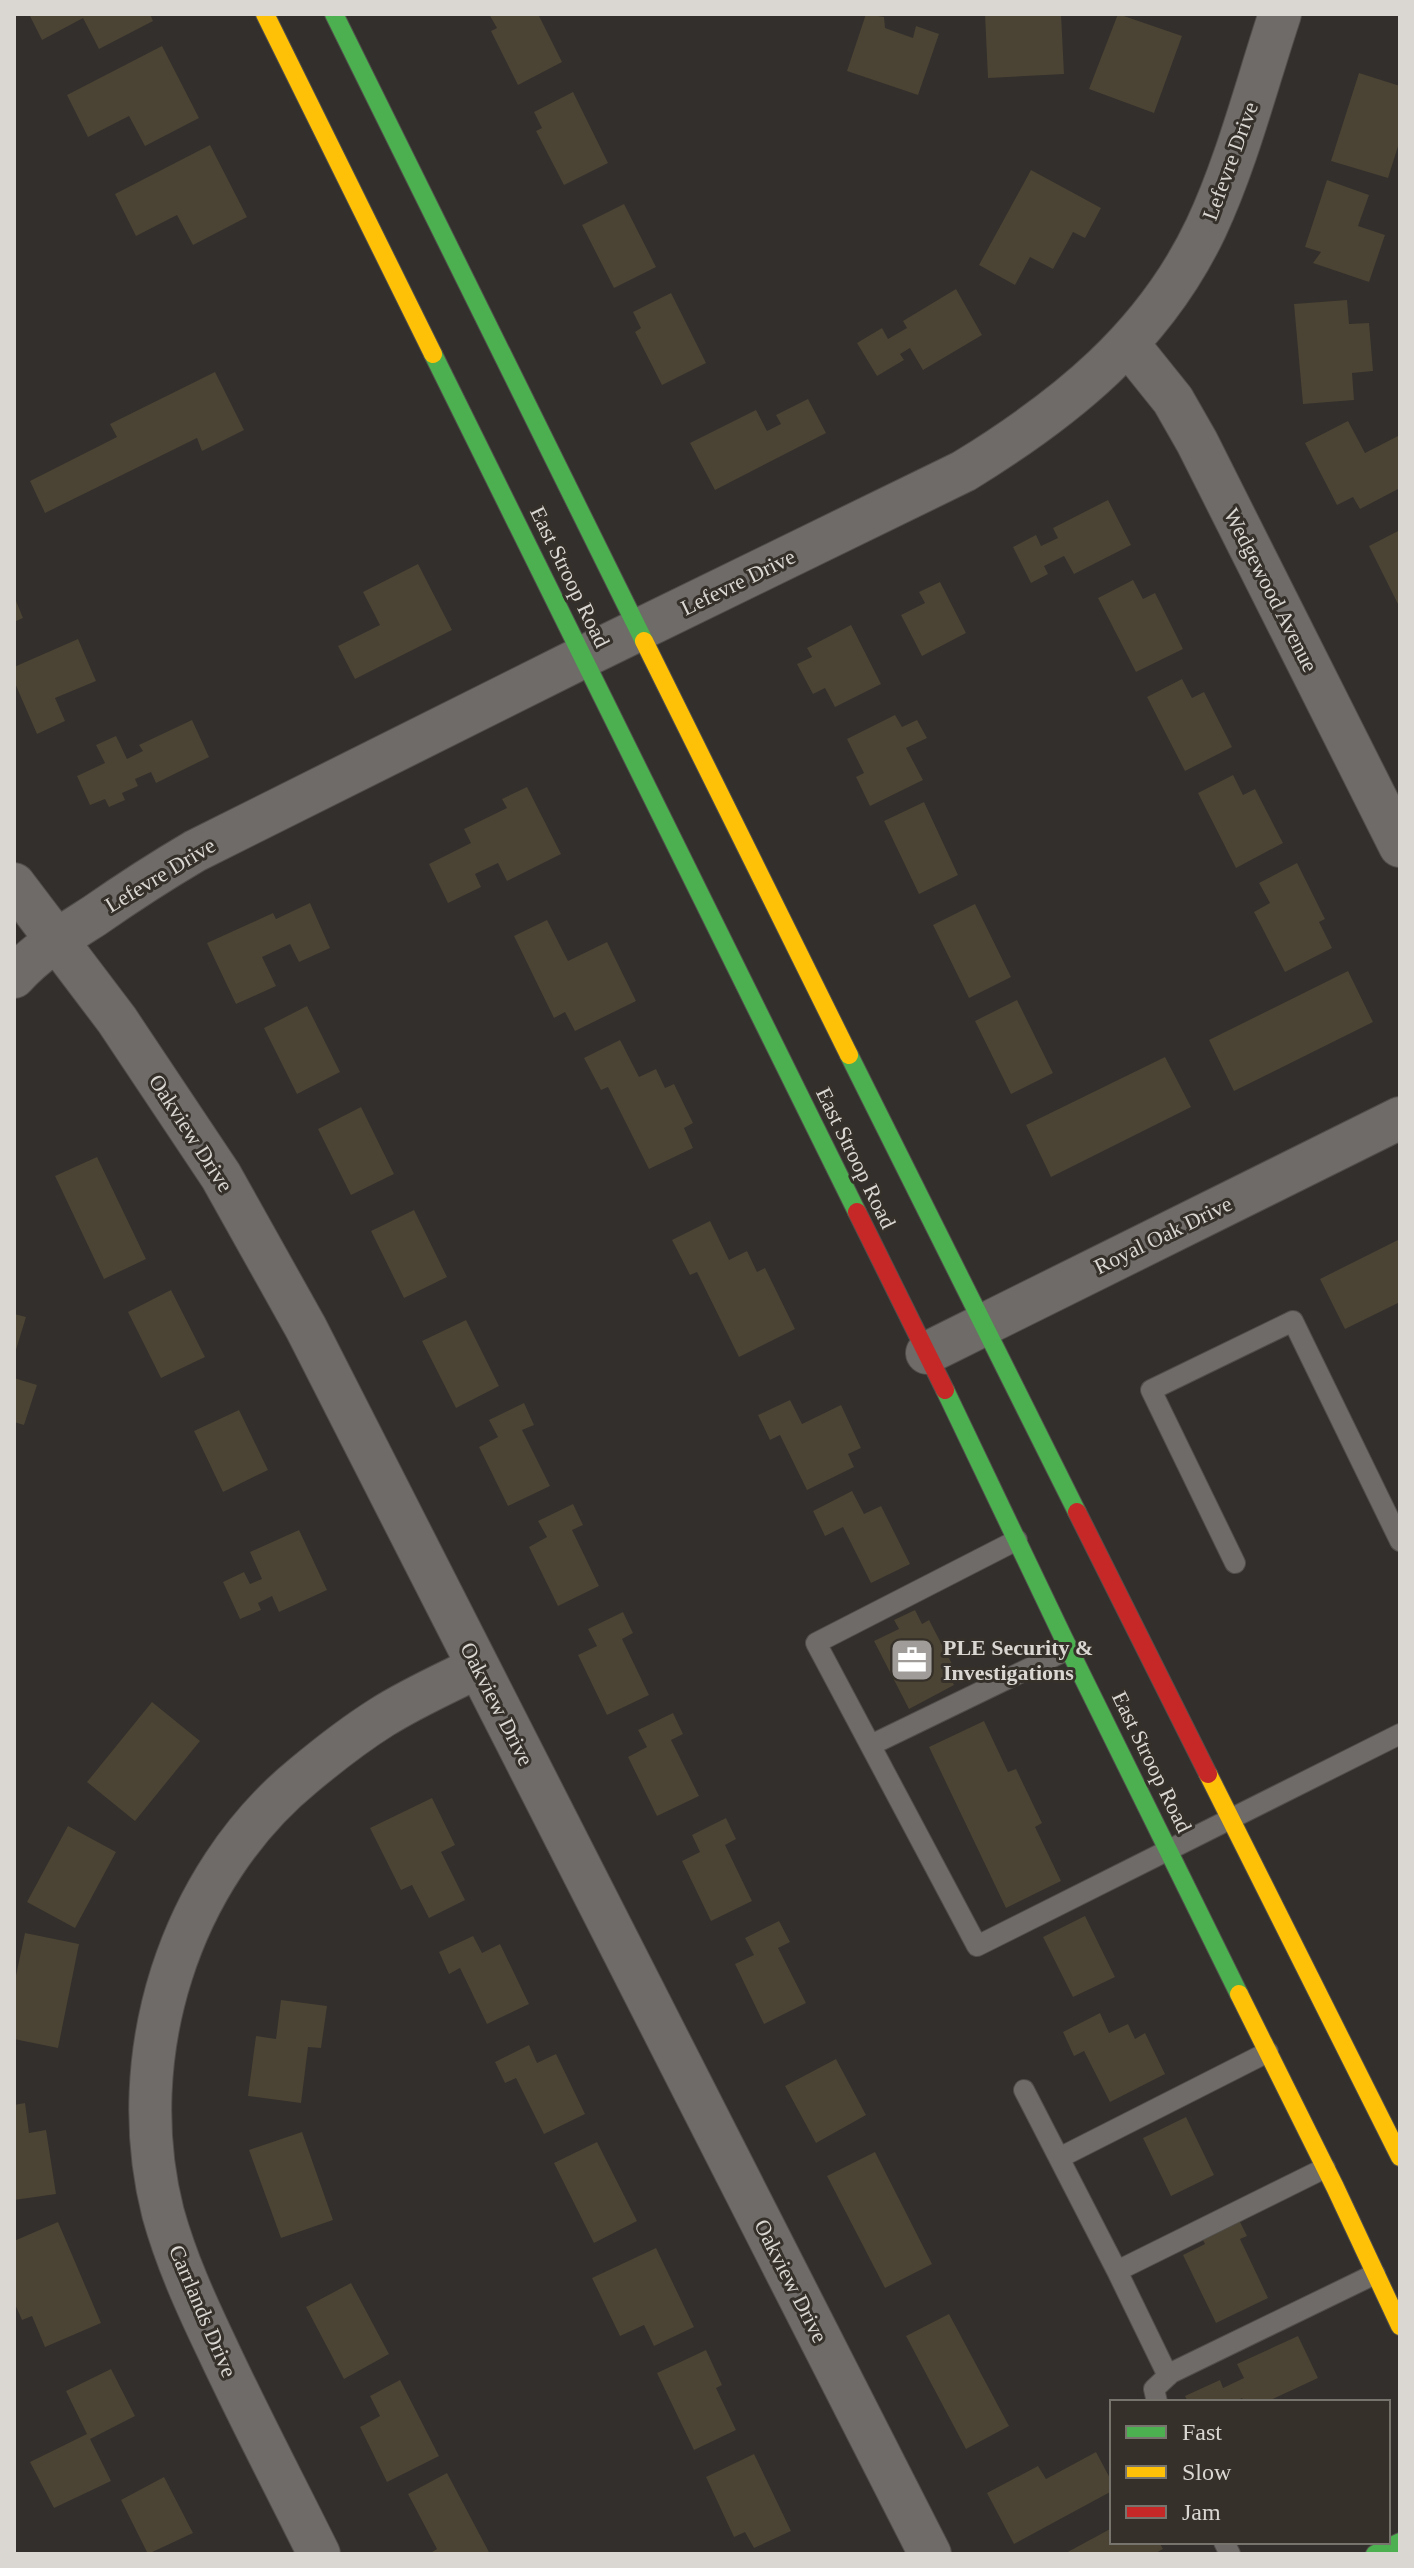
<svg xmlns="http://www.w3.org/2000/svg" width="1414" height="2568" font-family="Georgia,serif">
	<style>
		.building { fill: #4b4333 }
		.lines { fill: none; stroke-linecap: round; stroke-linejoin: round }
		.lane-casing { stroke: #504d4a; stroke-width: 22 }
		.street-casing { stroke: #504d4a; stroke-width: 44 }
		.fast-casing { stroke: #504d4a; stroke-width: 20 }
		.slow-casing { stroke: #504d4a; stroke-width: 20 }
		.jam-casing { stroke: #504d4a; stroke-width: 20 }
		.lane { stroke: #6e6b68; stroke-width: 20 }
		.street { stroke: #6e6b68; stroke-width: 42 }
		.fast { stroke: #4caf50; stroke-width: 18 }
		.slow { stroke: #ffc107; stroke-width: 18 }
		.jam { stroke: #c62828; stroke-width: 18 }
		.labels { text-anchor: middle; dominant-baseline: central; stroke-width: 6; stroke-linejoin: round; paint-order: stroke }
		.street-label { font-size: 22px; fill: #dad7d3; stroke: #353029 }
		.poi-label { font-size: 22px; font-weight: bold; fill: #dad7d3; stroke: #353029; text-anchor: start }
	</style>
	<rect width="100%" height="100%" fill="#322f2c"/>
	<path class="building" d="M29 14H150L153 21 99 49 83 18 42 40Z
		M489 14H538L562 62 518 85 491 31 497 28Z
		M866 14 884 17 885 28 913 38 916 26 939 34 918 95 847 71Z
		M985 14H1061L1064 74 988 78Z
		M1118 14 1182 36 1154 113 1089 89Z
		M162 46 199 118 145 146 129 116 88 137 67 95Z
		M1359 73 1400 86V140L1388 178 1331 161Z
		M573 92 608 163 564 185 536 131 542 128 534 112Z
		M210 145 247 217 193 245 177 215 136 236 115 194Z
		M1031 170 1101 208 1085 238 1073 232 1053 269 1030 257 1015 285 979 265Z
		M1327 180 1369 195 1358 226 1385 235 1369 282 1313 263 1321 252 1305 247Z
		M624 204 656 267 614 288 582 225Z
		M956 289 982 335 923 370 910 348 900 354 904 360 877 376 857 343 882 328 888 339 907 328 903 321Z
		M671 293 706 363 662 385 635 332 641 328 633 312Z
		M1347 300 1349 324 1369 323 1373 371 1352 373 1354 400 1303 404 1294 304Z
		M215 372 244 430 202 451 197 438 45 513 30 481 117 437 110 424Z
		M808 399 826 433 715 490 690 443 756 410 767 431 781 424 776 415Z
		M1348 421 1365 453 1400 435V488L1360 509 1353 497 1337 505 1305 443Z
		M1108 500 1131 545 1074 574 1064 556 1044 566 1048 574 1031 583 1013 547 1036 535 1041 546 1058 538 1053 528Z
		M1400 530V608L1369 546Z
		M418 564 452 630 355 679 338 646 380 625 363 592Z
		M1133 580 1143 599 1155 593 1183 649 1136 672 1098 598Z
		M940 582 966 633 922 656 901 615 925 603 919 592Z
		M14 596 23 618 14 622Z
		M851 625 881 684 835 707 825 688 813 694 797 664 812 657 807 648Z
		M78 639 96 681 55 698 65 721 37 734 14 681V667Z
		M1182 679 1192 698 1204 692 1232 747 1185 771 1147 697Z
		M895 715 902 727 917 720 927 738 906 748 923 780 870 806 856 777 864 773 847 739Z
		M192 720 209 757 156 783 151 772 135 779 138 786 122 793 125 800 109 807 105 799 90 805 77 776 105 763 96 745 116 736 127 759 143 751 139 745Z
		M1233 775 1243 795 1255 789 1283 843 1236 868 1198 793Z
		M527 787 561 854 507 881 498 863 475 874 481 887 448 903 429 864 471 843 464 829 507 808 502 799Z
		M924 802 958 875 919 894 884 821Z
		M1297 863 1325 919 1319 922 1332 948 1285 972 1254 912 1270 903 1259 883Z
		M310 903 330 948 299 962 290 944 262 957 276 986 236 1004 207 943 273 913 276 919Z
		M975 904 1011 977 969 998 933 925Z
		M547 920 568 961 607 942 636 1001 575 1031 565 1012 554 1018 514 936Z
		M1348 971 1373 1022 1234 1091 1209 1040Z
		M1017 1000 1053 1073 1011 1094 975 1021Z
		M307 1006 340 1072 297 1094 264 1028Z
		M620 1040 639 1077 656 1069 665 1088 674 1084 693 1123 684 1128 693 1148 649 1169 608 1087 601 1090 584 1058Z
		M1165 1057 1191 1107 1051 1177 1026 1125Z
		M361 1107 394 1174 351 1195 318 1129Z
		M97 1157 146 1259 104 1279 55 1176Z
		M414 1210 447 1277 404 1298 371 1231Z
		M710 1221 729 1260 747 1251 757 1272 765 1268 795 1329 739 1357 697 1272 690 1275 672 1240Z
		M1400 1239V1302L1345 1329 1320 1279Z
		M171 1290 205 1357 161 1378 128 1312Z
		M14 1314 26 1317 15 1353H14Z
		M466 1320 499 1386 456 1408 422 1341Z
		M14 1378 37 1385 24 1425 14 1422Z
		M790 1400 802 1424 841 1405 861 1448 848 1454 854 1467 807 1490 780 1435 770 1440 758 1415Z
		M524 1403 534 1425 522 1430 550 1486 508 1506 479 1447 498 1437 489 1420Z
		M239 1410 268 1470 223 1492 194 1431Z
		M852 1491 864 1514 881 1506 910 1564 871 1583 843 1527 825 1536 813 1511Z
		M573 1504 583 1525 572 1530 599 1586 558 1606 529 1547 547 1537 538 1521Z
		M299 1530 327 1590 279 1612 272 1596 258 1603 261 1610 240 1619 223 1582 244 1572 250 1584 262 1579 250 1552Z
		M915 1610 922 1624 929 1620 952 1664 945 1668 954 1685 909 1709 874 1641 899 1629 894 1620Z
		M623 1612 633 1633 622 1639 649 1695 607 1715 578 1655 597 1646 588 1629Z
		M152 1702 200 1741 135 1821 87 1782Z
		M673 1713 683 1734 671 1740 699 1796 657 1816 628 1757 647 1747 638 1730Z
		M984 1721 1008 1772 1016 1769 1042 1823 1035 1827 1061 1881 1006 1908 929 1747Z
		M432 1798 455 1845 441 1852 465 1900 429 1918 412 1885 401 1890 370 1828Z
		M726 1818 736 1839 725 1845 752 1901 711 1921 682 1861 700 1852 692 1835Z
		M68 1826 116 1852 75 1928 27 1902Z
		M1085 1916 1115 1977 1073 1997 1043 1937Z
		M779 1921 790 1942 778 1948 806 2003 764 2024 735 1964 754 1955 745 1938Z
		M25 1933 79 1944 58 2048 14 2039V1985Z
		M473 1936 482 1953 500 1944 529 2004 487 2024 460 1968 449 1974 439 1952Z
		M281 2000 327 2006 321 2048 308 2047 301 2103 248 2096 256 2036 276 2039Z
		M1100 2013 1109 2033 1128 2024 1135 2039 1145 2033 1165 2074 1110 2102 1084 2051 1074 2056 1063 2032Z
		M529 2045 537 2063 556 2054 585 2114 544 2134 516 2078 505 2083 495 2062Z
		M836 2059 866 2115 816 2143 785 2086Z
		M25 2103 29 2133 46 2130 56 2194 14 2200V2105Z
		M1186 2117 1214 2175 1171 2196 1143 2138Z
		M302 2132 333 2220 281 2238 249 2150Z
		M597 2142 637 2221 594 2243 554 2163Z
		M875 2152 932 2264 885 2288 827 2176Z
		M1238 2218 1247 2236 1240 2239 1268 2298 1216 2323 1183 2255 1205 2244 1201 2236Z
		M58 2222 101 2323 45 2347 32 2316 22 2320 14 2302V2241Z
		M656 2248 694 2327 654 2346 644 2325 620 2336 592 2278Z
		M351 2283 389 2354 344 2379 306 2307Z
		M949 2314 1009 2426 966 2449 906 2336Z
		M1298 2336 1318 2378 1266 2402H1244L1242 2398 1235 2402H1188L1185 2396 1220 2380 1223 2388 1244 2378 1237 2364Z
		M706 2350 722 2385 716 2388 736 2430 694 2450 657 2373Z
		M111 2369 135 2416 90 2439 111 2481 54 2508 30 2462 87 2434 66 2391Z
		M400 2380 439 2456 387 2482 360 2427 380 2416 370 2396Z
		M1096 2452 1112 2482V2491L1014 2544 987 2493 1038 2466 1046 2479Z
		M754 2454 791 2531 754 2548 745 2532 734 2537 706 2477Z
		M447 2473 490 2554H429L437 2549 408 2494Z
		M164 2477 193 2533 148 2554 121 2500Z
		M1112 2528V2542H1159L1163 2549 1154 2554H1064Z"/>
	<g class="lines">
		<g class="lane-casing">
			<path id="lane" d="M1017 1540 816 1643 977 1946 1400 1734
				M1235 1563 1151 1390 1293 1321 1400 1541
				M871 1745 1069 1649
				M1024 2090 1117 2271
				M1059 2158 1268 2052
				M1168 2376 1117 2271 1325 2168
				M1157 2402 1154 2389 1171 2373 1375 2274
				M1224 2542 1230 2554"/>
		</g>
		<g class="street-casing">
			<path id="street" d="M1128 344 1173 400 1197 442 1400 846
				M14 884 117 1020 221 1176 306 1328 930 2554
				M14 977C36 952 66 934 94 916 127 893 161 871 195 851L583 657 964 471C1065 409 1154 338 1206 228 1237 162 1257 83 1280 14
				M927 1353 1400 1118
				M319 2554C285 2485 249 2417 217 2348 196 2304 176 2260 163 2213 123 2057 179 1877 304 1775 328 1755 355 1734 382 1717 412 1698 446 1683 478 1667"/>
		</g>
		<g class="fast-casing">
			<path id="fast" d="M334 14 644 641
				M433 354 857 1212
				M849 1055 1077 1512
				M945 1390 1063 1637 1239 1994
				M1375 2554 1400 2542"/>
		</g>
		<g class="slow-casing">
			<path id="slow" d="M265 14 433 354
				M644 641 849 1055
				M1208 1774 1400 2157
				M1239 1994 1335 2187 1400 2326"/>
		</g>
		<g class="jam-casing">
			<path id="jam" d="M857 1212 945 1390
				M1077 1512 1208 1774"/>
		</g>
		<use href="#lane" class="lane"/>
		<use href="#street" class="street"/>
		<use href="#fast" class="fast"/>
		<use href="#slow" class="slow"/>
		<use href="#jam" class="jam"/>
	</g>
	<defs>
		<g id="office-square" transform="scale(2.3)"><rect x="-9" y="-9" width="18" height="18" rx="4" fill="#9f9c99" stroke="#353029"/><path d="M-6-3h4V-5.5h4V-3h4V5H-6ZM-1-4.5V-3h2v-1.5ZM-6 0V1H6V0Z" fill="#fff"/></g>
	</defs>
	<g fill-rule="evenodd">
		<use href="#office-square" x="912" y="1660"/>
	</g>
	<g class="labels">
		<g class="street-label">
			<text transform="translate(1230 161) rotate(-70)">Lefevre Drive</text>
			<text transform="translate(570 577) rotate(64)">East Stroop Road</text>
			<text transform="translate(738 582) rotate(-26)">Lefevre Drive</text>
			<text transform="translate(1271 590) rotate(63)">Wedgewood Avenue</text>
			<text transform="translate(160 875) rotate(-31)">Lefevre Drive</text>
			<text transform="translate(191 1133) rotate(57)">Oakview Drive</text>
			<text transform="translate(856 1158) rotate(64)">East Stroop Road</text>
			<text transform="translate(1163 1235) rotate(-26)">Royal Oak Drive</text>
			<text transform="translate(497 1704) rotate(63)">Oakview Drive</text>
			<text transform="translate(1152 1762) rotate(64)">East Stroop Road</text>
			<text transform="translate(791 2281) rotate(63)">Oakview Drive</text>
			<text transform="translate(203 2311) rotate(67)">Carrlands Drive</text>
		</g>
		<g class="poi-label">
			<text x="943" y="1647">PLE Security &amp;<tspan x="943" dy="25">Investigations</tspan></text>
		</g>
	</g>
	<rect width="1414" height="2568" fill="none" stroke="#dad7d3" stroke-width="32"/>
	<rect x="1110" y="2400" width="280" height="144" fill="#353029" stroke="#77736d" stroke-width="2"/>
	<rect x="1126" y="2426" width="40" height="12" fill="#4caf50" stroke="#77736d" stroke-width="2"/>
	<text x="1182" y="2440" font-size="24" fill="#dad7d3">Fast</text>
	<rect x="1126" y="2466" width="40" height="12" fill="#ffc107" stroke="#77736d" stroke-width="2"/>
	<text x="1182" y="2480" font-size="24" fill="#dad7d3">Slow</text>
	<rect x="1126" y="2506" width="40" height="12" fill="#c62828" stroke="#77736d" stroke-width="2"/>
	<text x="1182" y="2520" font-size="24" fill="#dad7d3">Jam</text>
</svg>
